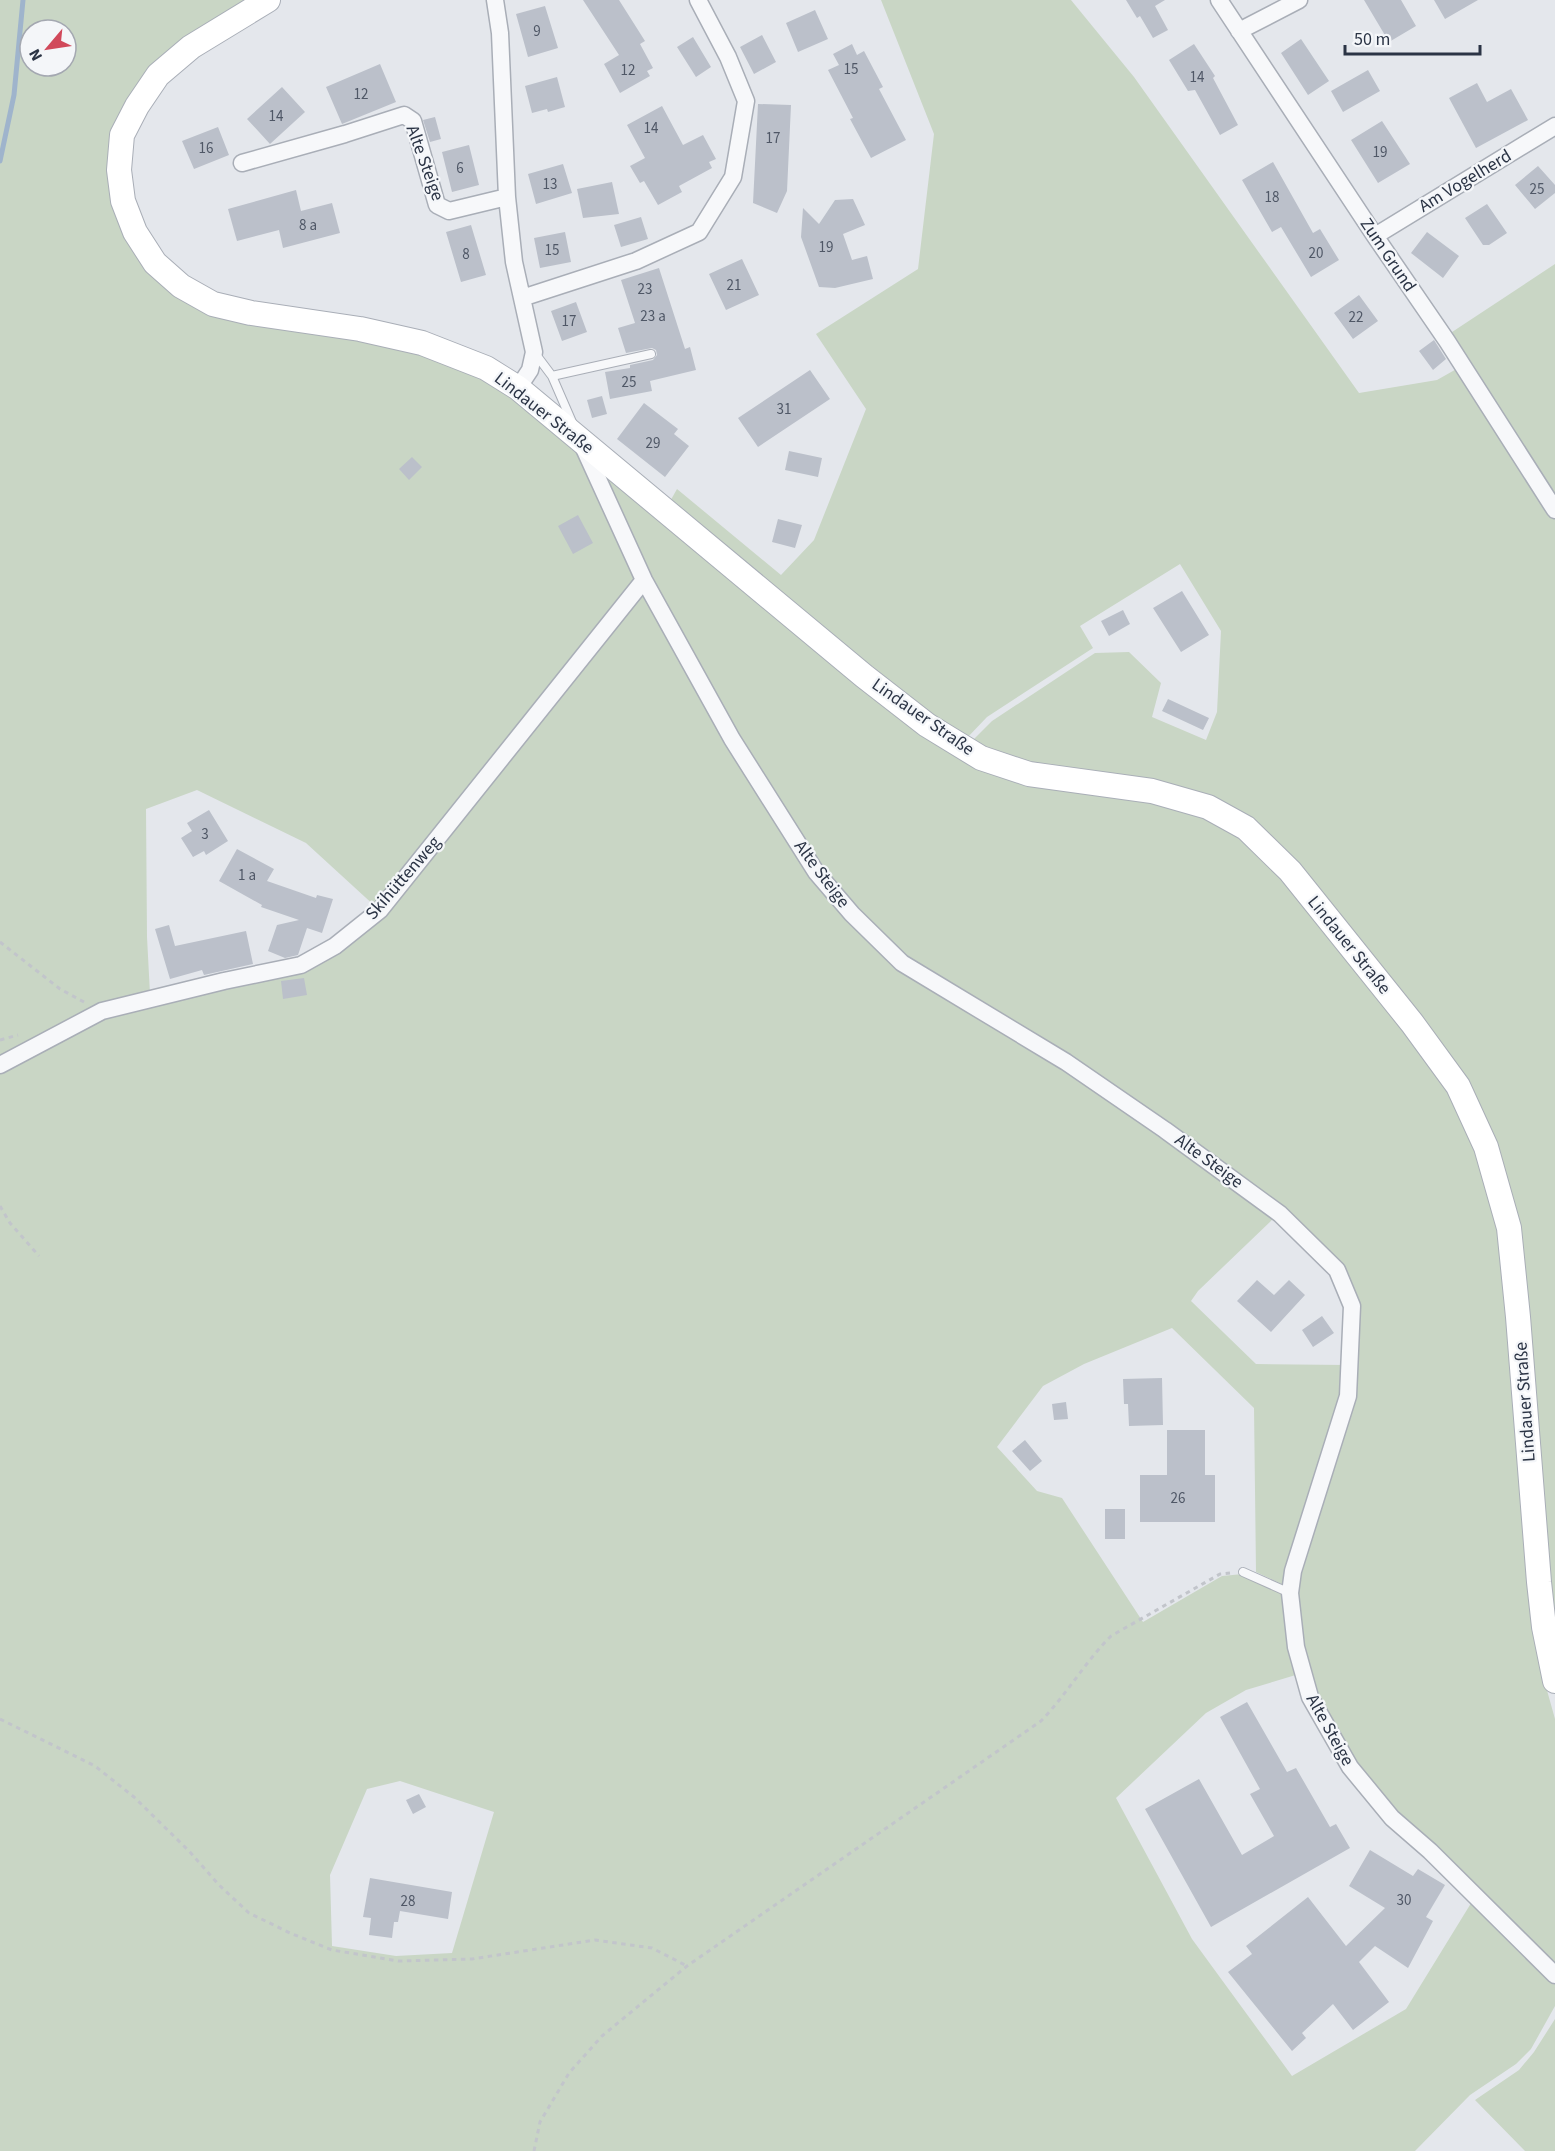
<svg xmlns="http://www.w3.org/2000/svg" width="1555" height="2151" font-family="'Source Sans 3',sans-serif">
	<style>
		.green { fill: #c9d6c5; fill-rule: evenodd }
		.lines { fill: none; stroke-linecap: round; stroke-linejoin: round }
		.stream { stroke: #9fb4cc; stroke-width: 5 }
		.building { fill: #bbc0ca }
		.lane-casing { stroke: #a9aeb7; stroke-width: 10 }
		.street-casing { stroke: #a9aeb7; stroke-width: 19 }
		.secondary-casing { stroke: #a9aeb7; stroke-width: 26 }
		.path { stroke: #c2c5cb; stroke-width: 3; stroke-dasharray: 4.5 4.5; stroke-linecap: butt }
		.lane { stroke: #f7f8fa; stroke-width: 8 }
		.street { stroke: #f7f8fa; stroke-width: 16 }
		.secondary { stroke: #fff; stroke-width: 24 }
		.labels { text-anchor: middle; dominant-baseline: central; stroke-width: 4.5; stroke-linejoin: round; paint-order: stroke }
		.number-label { font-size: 15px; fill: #4f5766 }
		.street-label { font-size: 18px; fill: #2b3445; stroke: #f4f6f9 }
	</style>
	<rect width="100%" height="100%" fill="#e4e7ec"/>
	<path class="green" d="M0 0H255L187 42 111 170 176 292 419 351 482 376 512 397 577 449 639 579 849 916 1275 1217 1198 1291 1191 1301 1256 1364 1346 1365 1345 1395 1286 1586 1256 1572 1254 1408 1172 1328 1084 1364 1043 1386 997 1447 1037 1491 1062 1498 1143 1622 1222 1576 1243 1574 1285 1594 1299 1674 1246 1690 1206 1713 1116 1798 1192 1939 1292 2076 1406 2009 1473 1900 1555 1983V2006L1531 2049 1516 2064 1470 2095 1415 2151H0ZM30 30H66V66H30ZM197 790 306 843 377 908 299 963 150 994 147 937 146 809ZM400 1781 494 1812 452 1953 396 1956 332 1946 330 1875 367 1789Z
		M881 0H1071L1134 77 1359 393 1437 380 1460 367 1555 516V1640L1493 1145 1248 820 1032 767 970 743 992 721 1095 653 1129 652 1161 683 1152 717 1206 740 1217 712 1221 631 1180 564 1080 626 1093 648 987 717 966 739 930 717 668 505 677 489 781 575 814 540 866 409 816 334 918 269 934 134Z
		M1555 264V504L1446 336Z
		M597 469 977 769 1026 786 1150 800 1203 816 1243 836 1285 877 1450 1090 1477 1148 1503 1231 1543 1676 1555 1719V1971L1396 1815 1354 1765 1313 1696 1295 1594 1318 1508 1357 1307 1315 1241 904 958 818 869 735 736 648 578Z
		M1555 2019V2151H1525L1475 2100 1519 2070 1534 2052Z"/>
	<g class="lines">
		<path class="stream" d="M0 161 14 95 23 0"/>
	</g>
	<path class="building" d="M583 0H619L645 41 640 44 653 68 647 71 650 76 620 93 604 64 619 55Z
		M1126 0H1165L1155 6 1168 30 1153 38 1140 16 1137 18Z
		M1364 0H1401L1416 26 1389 42Z
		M1434 0H1478L1445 19Z
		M545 6 558 48 528 57 516 14Z
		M815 10 828 39 798 52 786 23Z
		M762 35 776 62 754 74 740 47Z
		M693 37 711 67 696 77 677 47Z
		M1301 39 1329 81 1308 95 1281 53Z
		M852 44 857 55 864 51 883 87 879 89 906 140 871 158 850 119 853 118 828 70 839 65 833 54Z
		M1194 44 1215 76 1213 78 1238 125 1220 135 1195 90 1188 91 1169 60Z
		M380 64 396 102 342 124 326 87Z
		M1368 70 1380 91 1343 112 1331 91Z
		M557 77 565 107 548 112 547 109 532 113 525 86Z
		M1477 83 1487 102 1511 89 1528 120 1476 148 1449 98Z
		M282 87 305 112 270 144 247 119Z
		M758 104 791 105 787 191 777 213 753 203Z
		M662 106 683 145 703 135 716 159 709 162 712 168 679 186 682 192 658 205 644 181 640 183 630 166 645 158 627 125Z
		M435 117 441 139 430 142 423 120Z
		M1382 121 1410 164 1378 183 1351 140Z
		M218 127 229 155 194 169 182 141Z
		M469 145 479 185 452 192 442 152Z
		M1273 162 1313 233 1320 229 1339 260 1311 277 1281 227 1272 232 1242 180Z
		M563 164 572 193 536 204 528 174Z
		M1538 166 1555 185V193L1535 209 1515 185Z
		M612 182 619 214 583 218 577 189Z
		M296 190 301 211 332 203 340 233 283 248 279 230 237 241 228 209Z
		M853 199 865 225 843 234 852 260 867 256 873 279 835 288 819 287 801 237 803 208 819 224 835 200Z
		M1487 204 1507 233 1489 245H1483L1465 218Z
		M641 217 648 239 621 247 614 225Z
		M471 225 486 275 461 282 446 232Z
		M565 232 571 262 540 268 534 238Z
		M1427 232 1459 256 1443 278 1411 253Z
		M742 259 759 295 726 310 709 274Z
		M659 268 685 349 690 347 696 370 650 381 652 391 610 399 605 372 630 368V365L653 360 657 355 656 350 652 348 626 353 618 328 635 323 621 280Z
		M1359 295 1378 321 1353 339 1334 313Z
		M576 302 587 332 562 341 551 311Z
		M1434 340 1446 359 1433 370 1419 351Z
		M810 370 830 399 758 447 738 418Z
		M602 396 607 414 592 418 587 400Z
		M644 403 678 429 674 434 689 446 665 477 617 439Z
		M789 451 822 458 818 477 785 470Z
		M412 457 422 467 409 480 399 469Z
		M578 515 593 543 573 554 558 526Z
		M778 519 802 525 795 548 772 542Z
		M1182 591 1209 635 1181 652 1153 608Z
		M1123 610 1130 624 1109 636 1101 621Z
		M1168 699 1209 718 1203 730 1162 711Z
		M209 810 228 841 206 855 204 851 193 857 181 838 192 831 187 823Z
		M237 849 274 869 267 881 316 898 317 895 333 899 322 933 307 928 298 955 285 958 268 951 277 925 299 920 261 907 262 905 219 881Z
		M169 925 175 946 246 931 253 964 204 975 202 970 170 979 155 929Z
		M304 978 307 995 283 999 281 981Z
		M1257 1280 1274 1295 1289 1280 1305 1295 1271 1332 1237 1301Z
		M1322 1316 1334 1333 1313 1347 1302 1330Z
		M1162 1378 1163 1425 1129 1426 1128 1404H1124L1123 1379Z
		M1066 1402 1068 1419 1054 1420 1052 1404Z
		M1167 1430H1205V1475H1215V1522H1140V1475H1167Z
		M1025 1440 1042 1461 1030 1471 1012 1451Z
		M1105 1509H1125V1539H1105Z
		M1247 1702 1287 1772 1296 1768 1330 1827 1336 1824 1350 1848 1211 1927 1145 1809 1199 1779 1242 1855 1274 1836 1250 1794 1260 1789 1220 1717Z
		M419 1794 426 1807 413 1814 406 1800Z
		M1370 1850 1413 1876 1418 1869 1445 1885 1426 1917 1433 1921 1408 1968 1375 1946 1359 1962 1389 2002 1353 2030 1333 2004 1302 2033 1306 2038 1292 2051 1228 1972 1252 1954 1246 1946 1308 1897 1346 1946 1385 1908 1349 1886Z
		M370 1878 452 1892 448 1919 400 1911 398 1922H394L392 1938 369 1935 371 1918 363 1917Z"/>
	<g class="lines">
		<g class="lane-casing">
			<path id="lane" d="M534 352 552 376 572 422
				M552 376 651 354
				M1243 1572 1290 1593"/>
		</g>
		<g class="street-casing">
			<path id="street" d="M495 0 500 33 507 197 514 262 534 352 530 370 518 388
				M1219 0 1375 236 1447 341 1555 510
				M1239 31 1299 0
				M242 163 345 134 404 115 413 121 437 205 449 211 507 197
				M1375 236 1555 126
				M522 298 636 261 699 232 733 177 746 101 728 57 698 0
				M582 444 644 580 732 739 816 872 852 914 902 963 1066 1062 1165 1130 1280 1214 1337 1270 1352 1306 1348 1396 1293 1571 1290 1593 1296 1647 1310 1697 1350 1767 1392 1818 1430 1851 1555 1975
				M0 1065 102 1011 224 981 301 965 335 946 380 910 644 580"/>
		</g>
		<g class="secondary-casing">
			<path id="secondary" d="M268 0 191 47 158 75 137 106 122 135 119 170 123 201 135 232 155 263 181 286 213 304 251 313 360 329 422 343 486 368 518 388 864 676 927 725 981 758 1029 774 1152 791 1208 807 1246 828 1290 871 1412 1023 1458 1086 1486 1147 1509 1228 1518 1317 1539 1582 1544 1627 1555 1681"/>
		</g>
		<path class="path" d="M0 942 60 989 84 1002
			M0 1040 18 1035
			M0 1206 10 1223 39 1256
			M0 1719 95 1766 134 1797 189 1851 219 1885 249 1913 290 1933 332 1950 398 1961 472 1959 595 1940 652 1948 687 1966
			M534 2151 540 2122 569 2073 602 2036 687 1966 1041 1721C1067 1694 1085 1662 1111 1636L1220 1574 1230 1573"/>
		<use href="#lane" class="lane"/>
		<use href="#street" class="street"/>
		<use href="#secondary" class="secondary"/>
	</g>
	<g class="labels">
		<g class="number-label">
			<text x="537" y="31">9</text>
			<text x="851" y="69">15</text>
			<text x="628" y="70">12</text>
			<text x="1197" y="77">14</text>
			<text x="361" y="94">12</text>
			<text x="276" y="116">14</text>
			<text x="651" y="128">14</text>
			<text x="773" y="138">17</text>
			<text x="206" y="148">16</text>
			<text x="1380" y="152">19</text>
			<text x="460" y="168">6</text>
			<text x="550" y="184">13</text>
			<text x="1537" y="189">25</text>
			<text x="1272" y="197">18</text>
			<text x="308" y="225">8 a</text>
			<text x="826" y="247">19</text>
			<text x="552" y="250">15</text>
			<text x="1316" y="253">20</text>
			<text x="466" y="254">8</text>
			<text x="734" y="285">21</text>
			<text x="645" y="289">23</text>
			<text x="653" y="316">23 a</text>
			<text x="1356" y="317">22</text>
			<text x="569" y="321">17</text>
			<text x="629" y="382">25</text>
			<text x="784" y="409">31</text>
			<text x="653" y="443">29</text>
			<text x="205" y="834">3</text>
			<text x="247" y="875">1 a</text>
			<text x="1178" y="1498">26</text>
			<text x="1404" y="1900">30</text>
			<text x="408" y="1901">28</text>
		</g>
		<g class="street-label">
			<text transform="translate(425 163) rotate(70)">Alte Steige</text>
			<text transform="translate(1465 181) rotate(-31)">Am Vogelherd</text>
			<text transform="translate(1388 255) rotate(56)">Zum Grund</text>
			<text transform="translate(544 413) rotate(38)">Lindauer Straße</text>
			<text transform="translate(923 717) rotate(35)">Lindauer Straße</text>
			<text transform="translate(822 874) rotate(53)">Alte Steige</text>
			<text transform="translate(403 878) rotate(-49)">Skihüttenweg</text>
			<text transform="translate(1349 945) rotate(51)">Lindauer Straße</text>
			<text transform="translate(1209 1161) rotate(36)">Alte Steige</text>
			<text transform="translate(1525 1402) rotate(-94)">Lindauer Straße</text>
			<text transform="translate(1330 1730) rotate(61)">Alte Steige</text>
		</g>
	</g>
	<g transform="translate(48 48) rotate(241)"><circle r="28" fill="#f4f6f9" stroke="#a4a8b1" stroke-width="1.5"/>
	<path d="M0-4.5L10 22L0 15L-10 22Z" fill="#d1495b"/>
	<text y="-9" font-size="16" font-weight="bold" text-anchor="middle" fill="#2b3445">N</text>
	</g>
	<path d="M1345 45v9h135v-9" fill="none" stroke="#2b3445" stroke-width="3"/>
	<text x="1354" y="45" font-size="18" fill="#2b3445" stroke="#f4f6f9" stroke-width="4.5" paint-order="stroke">50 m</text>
</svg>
